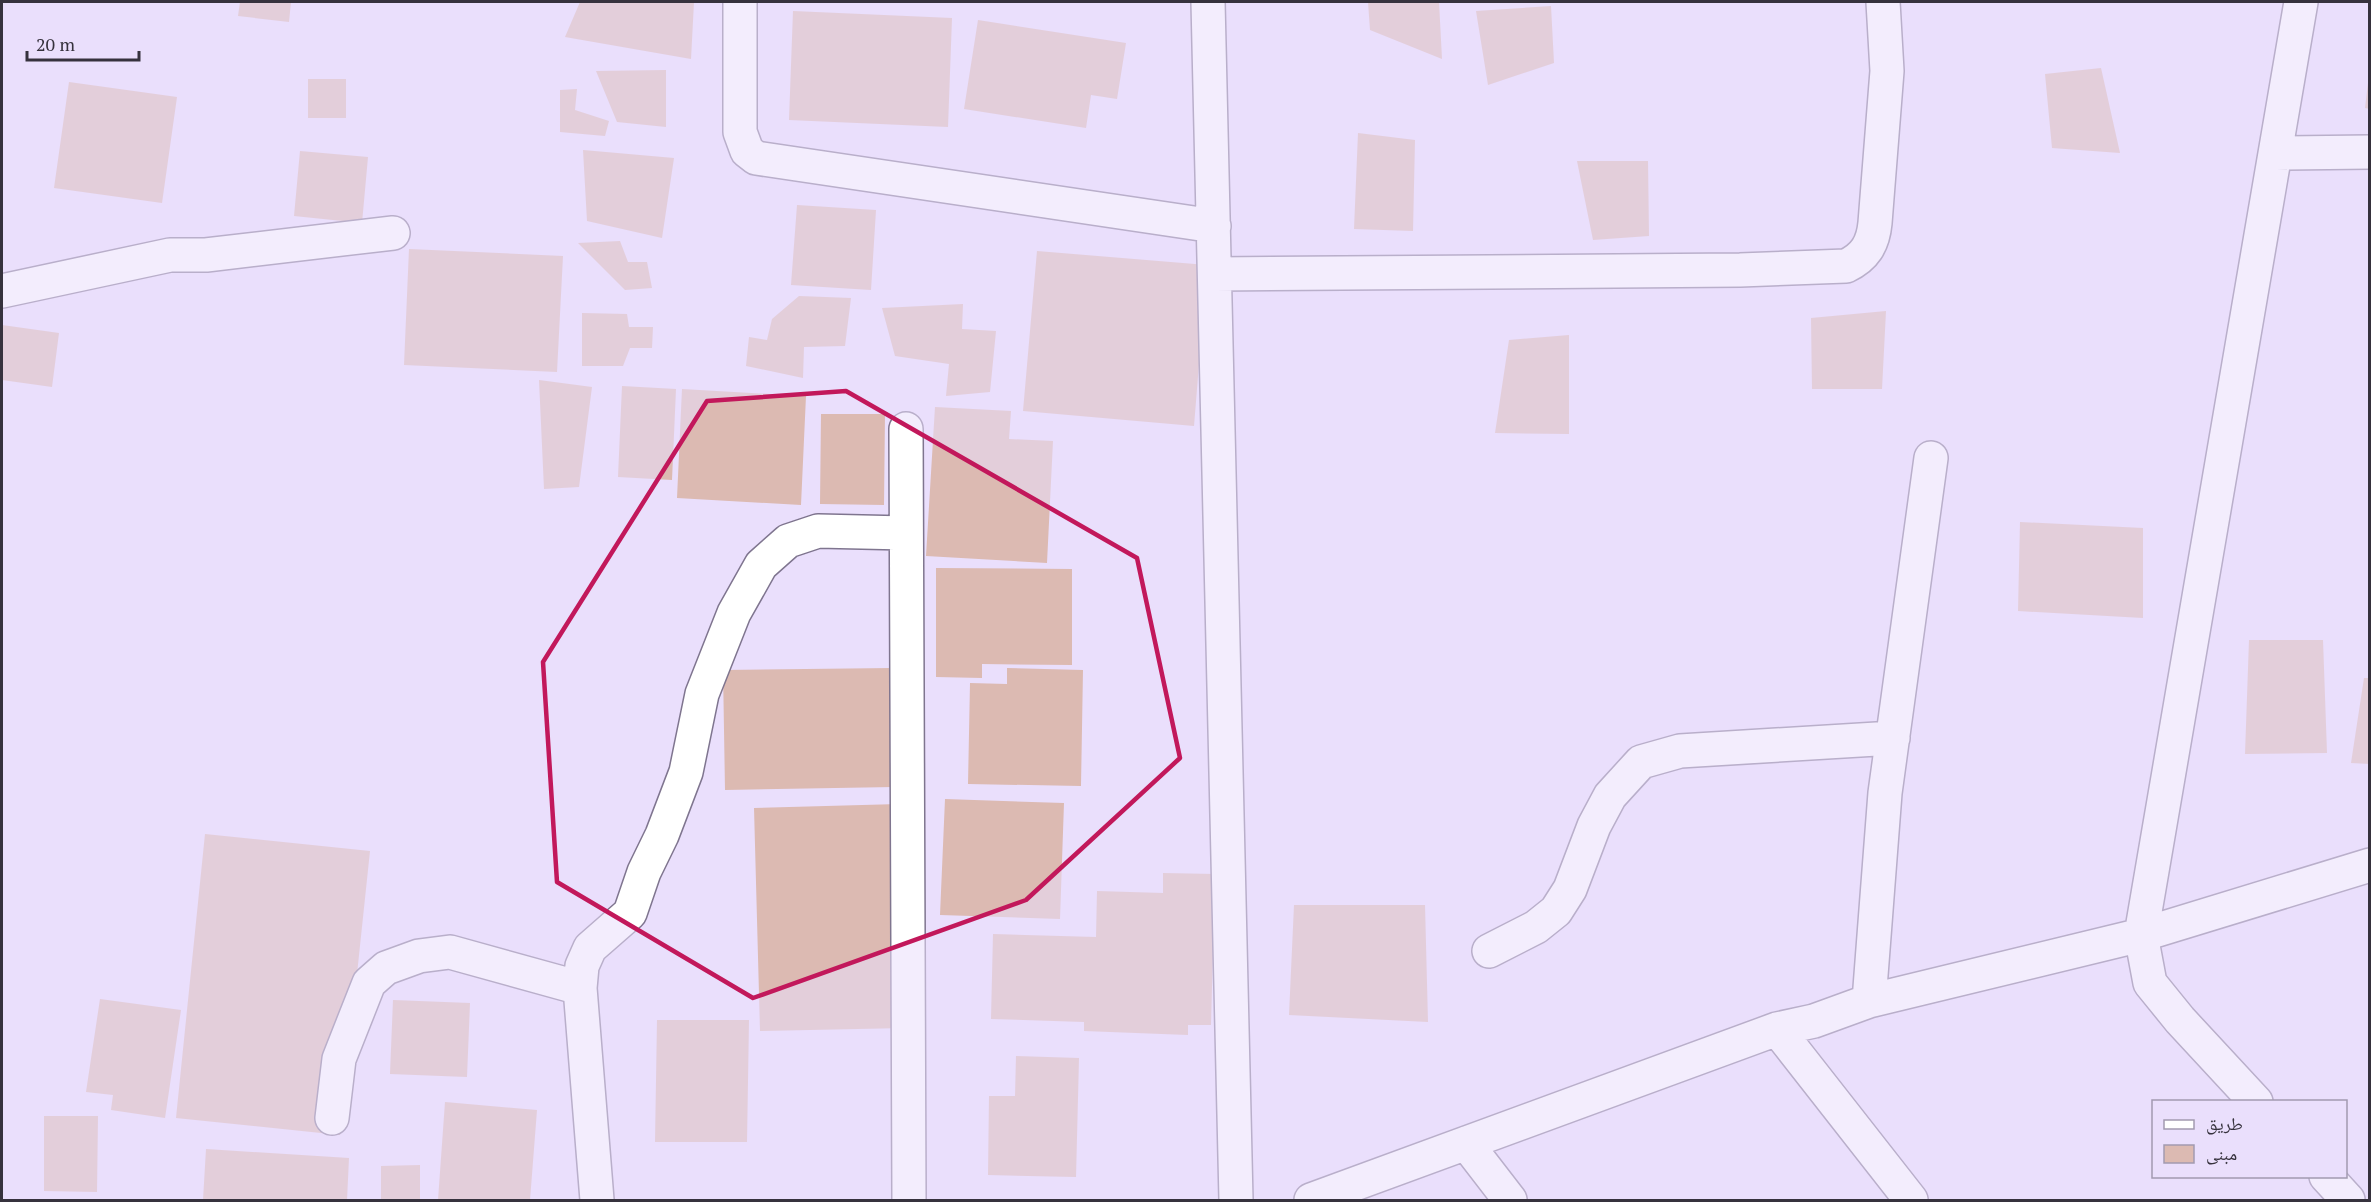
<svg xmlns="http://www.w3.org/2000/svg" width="2371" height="1202" font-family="'PT Serif','Noto Naskh Arabic',serif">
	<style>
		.building { fill: #dcbab2 }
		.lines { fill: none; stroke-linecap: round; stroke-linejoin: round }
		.minor-casing { stroke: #7f758f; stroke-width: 36 }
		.minor { stroke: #fff; stroke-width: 33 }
		.marked { fill: none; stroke: #c2185b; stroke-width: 4.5; stroke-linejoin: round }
	</style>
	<rect width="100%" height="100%" fill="#eadffc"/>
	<path class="building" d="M240 2H291L289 22 238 16Z
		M580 2H694L691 59 565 37Z
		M1368 2H1439L1442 59 1370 30Z
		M1551 6 1554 63 1488 85 1476 11Z
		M793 11 952 18 948 127 789 120Z
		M978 20 1126 43 1117 99 1091 95 1086 128 964 109Z
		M2101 68 2120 153 2052 148 2045 74Z
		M666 70V127L617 122 596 71Z
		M308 79H346V118H308Z
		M69 82 177 97 162 203 54 188Z
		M2368 83H2370V109L2365 108Z
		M577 89 575 110 609 121 605 136 560 132V90Z
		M1358 133 1415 140 1413 231 1354 229Z
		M583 150 674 158 662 238 587 221Z
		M300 151 368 157 362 223 294 216Z
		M1577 161H1648L1649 236 1593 240Z
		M797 205 876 210 871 290 791 285Z
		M620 241 628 262H647L652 288 625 290 578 243Z
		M409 249 563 256 557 372 404 365Z
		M1037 251 1207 265 1194 426 1023 411Z
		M799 296 851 298 845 346 804 347 803 378 746 366 749 337 767 340 772 319Z
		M963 304 962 329 996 331 990 392 946 396 949 364 895 356 882 308Z
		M1886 311 1882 389H1812L1811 318Z
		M582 313 627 314 629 327H653L652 348H630L623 366H582Z
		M2 325 59 333 52 387 2 380Z
		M1569 335V434L1495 433 1509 340Z
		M539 380 592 387 579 487 544 489Z
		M622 386 676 389 672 480 618 477Z
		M682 389 806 396 801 505 677 498Z
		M935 407 1011 411 1009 439 1053 441 1047 563 926 556Z
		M821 414H885L884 505 820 504Z
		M2020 522 2143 528V618L2018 611Z
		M936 568 1072 569V665L982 664V678L936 677Z
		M2249 640H2323L2327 753 2245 754Z
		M892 668 894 787 725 790 723 670Z
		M1007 668 1083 670 1081 786 968 784 970 683 1007 684Z
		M2364 678H2370V764L2351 763Z
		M945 799 1064 803 1060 919 940 915Z
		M899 804 905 1028 760 1031 754 808Z
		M205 834 370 851 340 1135 176 1118Z
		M1163 873 1215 874 1211 1025H1188V1035L1084 1031V1022L991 1019 993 934 1096 937 1097 891 1163 893Z
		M1294 905H1425L1428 1022 1289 1015Z
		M100 999 181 1010 165 1118 111 1110 113 1095 86 1092Z
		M393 1000 470 1003 467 1077 390 1074Z
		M657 1020H749L747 1142H655Z
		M1016 1056 1079 1058 1076 1177 988 1175 989 1096H1015Z
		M445 1102 537 1110 530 1200H438Z
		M44 1116H98L97 1192 44 1191Z
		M206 1149 349 1158 347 1200H203Z
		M420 1165V1200H381V1166Z"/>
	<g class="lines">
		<g class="minor-casing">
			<path id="minor" d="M740 2V132L747 151 756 158 1214 226
				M1208 2 1236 1200
				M2276 153 2370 152
				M1215 274 1740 270 1846 266C1865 257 1873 244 1875 223L1887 71 1883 2
				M2 291 170 255H206L393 233
				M906 429 909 1200
				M1489 951 1536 927 1556 911 1570 889 1594 826 1610 796 1641 762 1680 751 1893 738
				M1869 1001 1885 793 1931 458
				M1777 1029 1911 1200
				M2256 1102 2180 1020 2150 983 2141 935 2301 2
				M332 1118 339 1059 369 983 386 968 419 956 450 952 580 988
				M1466 1143 1510 1200
				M2326 1176 2348 1200
				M597 1200 580 988 582 966 590 948 630 913 644 872 662 835 686 772 702 694 734 613 761 565 788 541 818 531 906 533
				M1311 1200 1777 1029 1814 1021 1869 1001 2141 935 2370 865"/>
		</g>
		<use href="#minor" class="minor"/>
	</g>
	<path d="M0 0H2371V1202H0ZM846 391 1137 558 1180 758 1026 900 753 998 557 882 543 662 707 401Z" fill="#eadffc" fill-opacity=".55" fill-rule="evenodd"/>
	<path class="marked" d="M846 391 1137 558 1180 758 1026 900 753 998 557 882 543 662 707 401Z"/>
	<rect width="2371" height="1202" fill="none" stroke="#36323d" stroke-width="6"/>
	<rect x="2152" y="1100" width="195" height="78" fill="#eadffc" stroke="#a29ab0" stroke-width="1.5"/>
	<rect x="2164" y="1120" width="30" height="9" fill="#ffffff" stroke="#a29ab0" stroke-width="1.5"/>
	<text x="2206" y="1130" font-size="18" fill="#36323d">طريق</text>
	<rect x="2164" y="1145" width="30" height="18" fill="#dcbab2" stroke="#a29ab0" stroke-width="1.5"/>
	<text x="2206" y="1160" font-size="18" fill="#36323d">مبنى</text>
	<path d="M27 51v9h112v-9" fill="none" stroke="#36323d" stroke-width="3"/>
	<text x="36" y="51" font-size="18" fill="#36323d" stroke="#eadffc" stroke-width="4.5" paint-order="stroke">20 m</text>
</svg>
